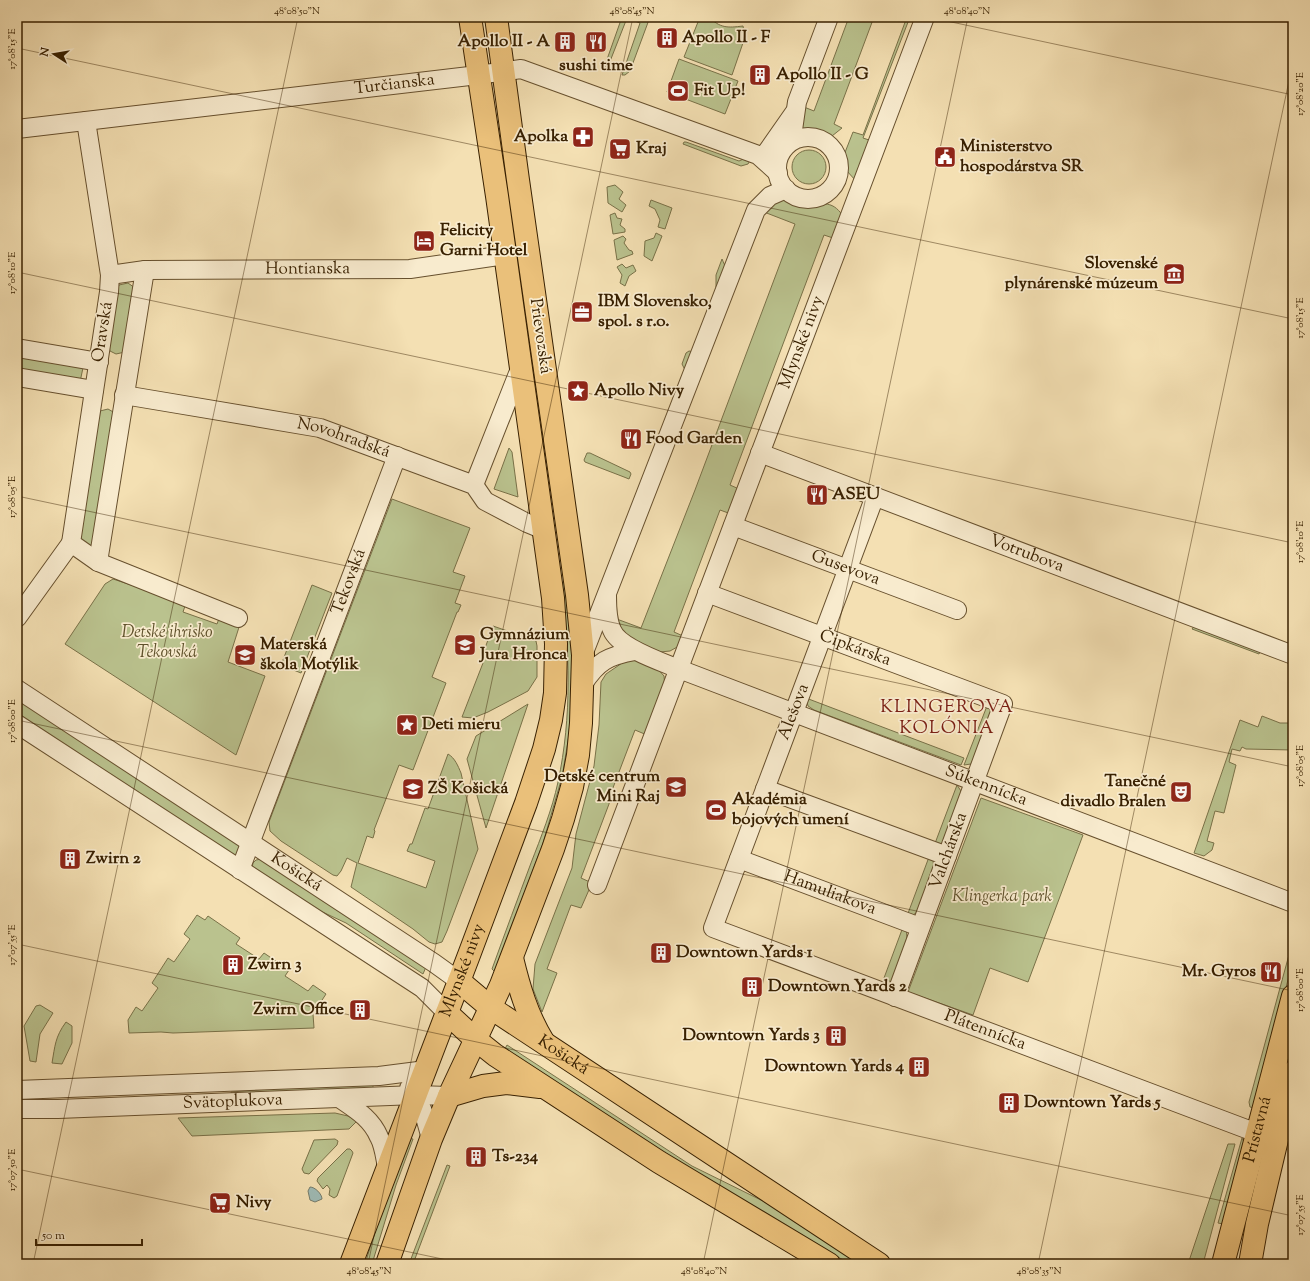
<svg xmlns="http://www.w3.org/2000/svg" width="1310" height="1281" font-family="'Sorts Mill Goudy',serif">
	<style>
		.green { fill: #bac28e; stroke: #797148 }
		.water { fill: #9fbbb5; stroke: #767d6d }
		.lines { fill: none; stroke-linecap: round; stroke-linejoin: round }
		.minor-casing { stroke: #67502e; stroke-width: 20 }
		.major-casing { stroke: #382001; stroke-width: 24 }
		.minor { stroke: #f8ebce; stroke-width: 18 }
		.major { stroke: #eac07a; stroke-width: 22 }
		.ticks { fill: none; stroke: #382001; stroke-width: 1; stroke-opacity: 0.45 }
		.labels { text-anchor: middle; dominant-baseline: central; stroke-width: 3.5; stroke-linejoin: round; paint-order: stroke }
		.poi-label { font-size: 17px; font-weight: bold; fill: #382001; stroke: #f8ebce; text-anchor: start }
		.street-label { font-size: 17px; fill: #382001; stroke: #f8ebce }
		.park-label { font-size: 17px; font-style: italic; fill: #5f512b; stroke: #f8ebce }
		.neighbourhood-label { font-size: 18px; letter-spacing: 1px; fill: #7a1f14; stroke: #f8ebce }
		.neatline { fill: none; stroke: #382001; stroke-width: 1.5 }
		.ticks-label { font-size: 10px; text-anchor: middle; fill: #382001 }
	</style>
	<rect width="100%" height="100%" fill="#f4e0b3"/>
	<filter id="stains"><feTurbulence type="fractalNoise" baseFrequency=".005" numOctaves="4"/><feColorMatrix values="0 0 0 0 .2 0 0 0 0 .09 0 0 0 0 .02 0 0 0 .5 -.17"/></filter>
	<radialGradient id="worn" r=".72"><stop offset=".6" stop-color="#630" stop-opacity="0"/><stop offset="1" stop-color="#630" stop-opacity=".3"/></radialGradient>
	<path class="green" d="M622 17H650L630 71 625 75H622L640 23 627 18 607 69 605 65Z
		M700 17H709C720 28 727 28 743 26L745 37 732 75 684 57Z
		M849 17H874L834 124 842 128 832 136 800 131 804 107 814 111Z
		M907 17H910L863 138 872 141 856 181 846 170 844 155 853 132 863 135Z
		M679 59 738 81 725 114 667 92Z
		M684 142H686L739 161 746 158 751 159 748 164 741 166 683 144Z
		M792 167a17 17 0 1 1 34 0a17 17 0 1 1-34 0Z
		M615 185 623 192 619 199 626 205 622 212 608 203 607 187Z
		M788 198C793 199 798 202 803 203 821 206 831 198 843 216L836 239 824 235 730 485 739 489 731 514 720 510 674 632 683 636 679 646 670 651 660 652 628 640 614 618 641 628 695 490 795 224 764 212 768 203Z
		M651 200 672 208 665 229 658 227 660 220 655 209 649 206Z
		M615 213 617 218 622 219 620 225 625 229V232L613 234 610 215Z
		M656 233 662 236 652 261 644 256 645 241 654 238Z
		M623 236 626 239 624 243 629 250 632 251 633 254 617 260 614 240Z
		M722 259C729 274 728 276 716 287V275Z
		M622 264 626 268 633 265 636 271 629 276 625 286 620 283 622 275 617 267Z
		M128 283 135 288 125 352 116 354 110 351 108 344 116 293 119 285Z
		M17 351 84 363 80 382 17 372Z
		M689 351 694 352 687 374 682 364 686 353Z
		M108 409 115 413 95 543 90 546 83 545 78 533 100 411Z
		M509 448 512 452 518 497 494 489Z
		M587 453H590L630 472 631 474 629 479 624 477 585 462 584 460Z
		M392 499 470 528 453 572 465 576 455 603 461 605 458 612H457L432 677 446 683 413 770 399 765 374 830 375 831 373 838 367 836 358 863 426 888 435 861 407 851 410 844H412L425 808 428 809 448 754C455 758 458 766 461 773L478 849 447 931 442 942 435 944 429 942 413 929 351 887 357 863 347 858 341 871 337 876 333 875 281 841 270 831 269 822Z
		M113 579 186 603 183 612 217 624 220 616 240 624 228 662 265 676 236 755 65 644 105 584Z
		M565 581 572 657V692L569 735 562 777 543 843 495 972 492 969C505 933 518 898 531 863 541 837 552 810 558 782 572 717 570 649 561 583Z
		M312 585 332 593 301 673 281 665Z
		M1195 625 1260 652 1259 654 1192 629Z
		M493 626 536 641 537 646V677L528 691 488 712 473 718 462 717 483 663 480 662Z
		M628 659 638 661 656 667 664 676 665 687 647 735 635 730 611 793 609 804 581 878 592 883 581 908 571 905 547 969 557 973 542 1012 533 989 535 964 572 868 576 834 594 766 599 725 601 682 606 674Z
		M17 698 239 844 241 855 235 857 17 715Z
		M806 698 964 758 961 765 814 710 808 706Z
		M528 704 486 828 467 759 476 736Z
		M987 706 992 713 976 760 971 764 964 765Z
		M1262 716 1280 723H1293V750L1246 749 1242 747 1240 751 1232 749 1229 762 1236 765 1224 813 1215 811 1207 841 1214 843 1212 850 1204 856 1194 853 1240 720 1258 727Z
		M957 785 961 791V797L943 843 939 845 934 846Z
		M981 798 1083 835 1028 982 990 968 973 1015 908 992Z
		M929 857 933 860 934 870 919 910C915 914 913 916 907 916Z
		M262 859 426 967 423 974 346 923 299 901 252 868 253 863 256 860Z
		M197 915 205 920 208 916 240 938 236 944 259 959 264 953 289 970 285 976 308 991 313 985 326 994 313 1014 314 1028 173 1033 161 1032 129 1033 128 1020 136 1007 142 1011 158 988 152 983 168 958 174 962 190 939 184 934Z
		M903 927 906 930C910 946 898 966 891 982L884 978Z
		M1293 940V961L1254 1108 1250 1107 1249 1102Z
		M40 1005 53 1013 40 1034 36 1062 30 1061 24 1026 36 1006Z
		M66 1022 72 1026V1043L62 1064 52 1063C55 1046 55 1037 66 1022Z
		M507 1045 692 1166 765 1202 862 1264H850L713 1184 505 1049Z
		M373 1084V1089L232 1094 231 1092 295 1087Z
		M335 1113 348 1116 357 1121 349 1129 192 1136 178 1118Z
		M408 1138 413 1139 396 1185 372 1264H365L385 1200Z
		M1242 1138 1246 1146 1223 1224 1218 1223Z
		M335 1139 338 1141 337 1145 309 1174 304 1173 302 1169 314 1140Z
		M1228 1144H1235L1203 1264H1188Z
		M347 1149H350L352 1151 353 1153 337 1196 334 1198 329 1195 330 1189 327 1185 323 1189 317 1181 318 1178Z
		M447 1165 450 1166 413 1264H409Z"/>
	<path class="water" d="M310 1187C315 1187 322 1194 322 1199L315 1202 310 1200 308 1191Z"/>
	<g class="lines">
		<g class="minor-casing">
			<g id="minor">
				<path d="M86 121 110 275 109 292 71 543 98 562 238 618"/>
				<path id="s1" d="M17 129 478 75 521 69 758 155 778 173"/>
				<circle cx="808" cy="168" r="31"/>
				<path d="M795 139 793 130 797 102 829 17"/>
				<path d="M766 153 794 113"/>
				<path id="s2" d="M110 275 145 270 410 269 505 255"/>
				<path d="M17 348 99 362"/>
				<path d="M17 377 94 390"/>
				<path id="s3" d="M124 395 320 428 474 485 485 501 527 523 544 530"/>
				<path id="s4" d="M760 453 1293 655"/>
				<path d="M474 485 521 366"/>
				<path id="s5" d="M875 496 713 928 1257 1133"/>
				<path id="s6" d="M733 526 957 610"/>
				<path d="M98 562 145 270"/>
				<path id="s7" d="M707 593 1003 704 895 997"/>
				<path id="s8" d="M607 596C607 607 607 620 612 630 619 648 662 662 679 669L1293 903"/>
				<path d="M17 618 71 543"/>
				<path d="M583 655 756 210 770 196 786 189"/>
				<path d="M583 684C598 661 608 656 635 651"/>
				<path id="s9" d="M17 689 434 963 459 981"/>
				<path d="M17 724 422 988 447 1013"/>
				<path d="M765 789 947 856"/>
				<path id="s10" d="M739 859 920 927"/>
				<path id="s11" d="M240 870 397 456"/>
				<path id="s12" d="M597 885 925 17"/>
				<path d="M409 1088C422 1102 426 1120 431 1139"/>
				<path d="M17 1090 379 1076 426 1070"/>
				<path d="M339 1098C355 1109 371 1118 379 1137 384 1146 385 1158 387 1167"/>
				<path id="s13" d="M17 1109H58L416 1095 449 1096"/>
			</g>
		</g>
		<g class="major-casing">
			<g id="major">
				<path d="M512 958C519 987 527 1015 543 1041"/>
				<path id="s14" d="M459 981 491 1008 879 1264"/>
				<path d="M447 1013 475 1039 495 1055 659 1162 829 1264"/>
				<path d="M449 1096 483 1086 506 1083 540 1087"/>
				<path id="s15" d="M351 1264 469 955 526 803 544 749 551 720 555 693 556 644 553 598 497 196 470 17"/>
				<path d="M387 1264 431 1139 449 1096 501 985 553 849 563 819 572 787 578 755 581 723 583 655 577 595 518 180 496 17"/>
				<path id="s16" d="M1223 1264 1293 996"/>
				<path d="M1250 1264 1257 1224 1293 1072"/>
			</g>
		</g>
		<use href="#minor" class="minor"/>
		<use href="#major" class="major"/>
	</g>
	<path class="ticks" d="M928 17 1293 95M17 48 1293 319M17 272 1293 543M17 496 1293 767M17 720 1293 991M17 944 1293 1216M17 1169 466 1264M33 1264 298 17M368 1264 633 17M703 1264 968 17M1038 1264 1293 62"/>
	<defs>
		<g id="building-square" transform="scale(1.15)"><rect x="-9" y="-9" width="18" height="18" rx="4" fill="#8f2418" stroke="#f8ebce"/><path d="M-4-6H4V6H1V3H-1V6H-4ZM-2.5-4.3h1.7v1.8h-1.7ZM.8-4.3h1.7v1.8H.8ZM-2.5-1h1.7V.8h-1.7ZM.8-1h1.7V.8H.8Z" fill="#fff"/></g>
		<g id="restaurant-square" transform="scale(1.15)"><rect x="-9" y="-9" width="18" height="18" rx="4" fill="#8f2418" stroke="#f8ebce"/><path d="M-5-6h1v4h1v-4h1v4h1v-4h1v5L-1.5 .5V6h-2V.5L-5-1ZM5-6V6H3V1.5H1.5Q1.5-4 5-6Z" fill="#fff"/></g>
		<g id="stadium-square" transform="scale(1.15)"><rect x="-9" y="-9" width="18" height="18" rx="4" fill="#8f2418" stroke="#f8ebce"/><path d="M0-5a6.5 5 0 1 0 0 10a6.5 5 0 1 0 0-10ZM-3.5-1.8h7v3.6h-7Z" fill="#fff"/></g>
		<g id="pharmacy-square" transform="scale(1.15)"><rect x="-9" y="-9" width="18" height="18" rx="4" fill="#8f2418" stroke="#f8ebce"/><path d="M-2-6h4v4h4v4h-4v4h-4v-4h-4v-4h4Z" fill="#fff"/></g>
		<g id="supermarket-square" transform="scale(1.15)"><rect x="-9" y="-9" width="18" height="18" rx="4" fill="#8f2418" stroke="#f8ebce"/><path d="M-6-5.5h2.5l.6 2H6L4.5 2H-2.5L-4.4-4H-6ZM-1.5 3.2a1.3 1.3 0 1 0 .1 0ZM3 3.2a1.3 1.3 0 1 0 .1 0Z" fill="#fff"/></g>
		<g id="civic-square" transform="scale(1.15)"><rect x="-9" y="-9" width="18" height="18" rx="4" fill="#8f2418" stroke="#f8ebce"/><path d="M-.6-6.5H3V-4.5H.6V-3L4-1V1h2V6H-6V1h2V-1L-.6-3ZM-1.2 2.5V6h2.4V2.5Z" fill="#fff"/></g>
		<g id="hotel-square" transform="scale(1.15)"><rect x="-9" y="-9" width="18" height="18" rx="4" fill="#8f2418" stroke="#f8ebce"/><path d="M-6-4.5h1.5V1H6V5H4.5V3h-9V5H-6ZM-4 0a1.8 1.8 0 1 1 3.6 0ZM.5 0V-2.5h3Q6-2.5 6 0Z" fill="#fff"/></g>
		<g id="museum-square" transform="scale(1.15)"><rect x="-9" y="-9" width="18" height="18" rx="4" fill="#8f2418" stroke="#f8ebce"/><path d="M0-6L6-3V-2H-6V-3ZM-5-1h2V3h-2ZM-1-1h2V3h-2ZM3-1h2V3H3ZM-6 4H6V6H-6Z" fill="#fff"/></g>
		<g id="office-square" transform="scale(1.15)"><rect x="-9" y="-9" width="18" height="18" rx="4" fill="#8f2418" stroke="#f8ebce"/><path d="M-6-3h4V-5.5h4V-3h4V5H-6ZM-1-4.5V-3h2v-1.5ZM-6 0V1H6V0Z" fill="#fff"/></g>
		<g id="sight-square" transform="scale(1.15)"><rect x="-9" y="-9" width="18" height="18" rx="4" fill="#8f2418" stroke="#f8ebce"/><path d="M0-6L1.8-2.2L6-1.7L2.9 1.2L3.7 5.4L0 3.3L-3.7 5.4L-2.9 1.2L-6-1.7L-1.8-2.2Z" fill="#fff"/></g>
		<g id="school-square" transform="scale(1.15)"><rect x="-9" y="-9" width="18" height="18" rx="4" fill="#8f2418" stroke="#f8ebce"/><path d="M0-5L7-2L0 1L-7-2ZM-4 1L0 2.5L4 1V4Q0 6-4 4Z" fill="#fff"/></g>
		<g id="theatre-square" transform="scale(1.15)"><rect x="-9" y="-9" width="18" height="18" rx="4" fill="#8f2418" stroke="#f8ebce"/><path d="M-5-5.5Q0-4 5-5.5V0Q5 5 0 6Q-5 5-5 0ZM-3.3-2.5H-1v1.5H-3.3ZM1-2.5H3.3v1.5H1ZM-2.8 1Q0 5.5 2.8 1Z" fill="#fff"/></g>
	</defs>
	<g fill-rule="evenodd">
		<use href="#building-square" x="667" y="38"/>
		<use href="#building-square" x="565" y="42"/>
		<use href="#restaurant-square" x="596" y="42"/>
		<use href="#building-square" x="760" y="75"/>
		<use href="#stadium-square" x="678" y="91"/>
		<use href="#pharmacy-square" x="583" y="137"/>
		<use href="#supermarket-square" x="620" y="149"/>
		<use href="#civic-square" x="945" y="157"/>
		<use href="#hotel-square" x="424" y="241"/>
		<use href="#museum-square" x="1174" y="274"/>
		<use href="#office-square" x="582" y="312"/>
		<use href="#sight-square" x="578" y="391"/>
		<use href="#restaurant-square" x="631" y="439"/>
		<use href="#restaurant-square" x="817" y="495"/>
		<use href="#school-square" x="465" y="645"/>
		<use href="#school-square" x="245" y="655"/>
		<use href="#sight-square" x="407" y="725"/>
		<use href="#school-square" x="676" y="787"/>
		<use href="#school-square" x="413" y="789"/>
		<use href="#theatre-square" x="1181" y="792"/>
		<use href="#stadium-square" x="716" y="810"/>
		<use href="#building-square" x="70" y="859"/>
		<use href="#building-square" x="661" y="953"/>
		<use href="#building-square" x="233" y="965"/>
		<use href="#restaurant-square" x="1271" y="972"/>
		<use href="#building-square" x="752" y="987"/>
		<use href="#building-square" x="360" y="1010"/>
		<use href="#building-square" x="836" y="1036"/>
		<use href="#building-square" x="919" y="1067"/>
		<use href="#building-square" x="1009" y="1103"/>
		<use href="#building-square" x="476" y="1157"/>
		<use href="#supermarket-square" x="220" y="1203"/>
	</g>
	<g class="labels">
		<g class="poi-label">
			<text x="682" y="38">Apollo II - F</text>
			<text x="550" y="42" text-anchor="end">Apollo II - A</text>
			<text x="596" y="66" text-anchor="middle">sushi time</text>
			<text x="776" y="75">Apollo II - G</text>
			<text x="694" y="91">Fit Up!</text>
			<text x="568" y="137" text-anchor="end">Apolka</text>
			<text x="960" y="147">Ministerstvo<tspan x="960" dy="20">hospodárstva SR</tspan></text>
			<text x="636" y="149">Kraj</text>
			<text x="440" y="231">Felicity<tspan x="440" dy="20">Garni Hotel</tspan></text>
			<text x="1158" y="264" text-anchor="end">Slovenské<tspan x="1158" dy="20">plynárenské múzeum</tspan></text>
			<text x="598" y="302">IBM Slovensko,<tspan x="598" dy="20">spol. s r.o.</tspan></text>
			<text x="594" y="391">Apollo Nivy</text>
			<text x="646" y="439">Food Garden</text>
			<text x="832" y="495">ASEU</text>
			<text x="480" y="635">Gymnázium<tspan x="480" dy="20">Jura Hronca</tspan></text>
			<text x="260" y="645">Materská<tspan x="260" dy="20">škola Motýlik</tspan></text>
			<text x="422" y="725">Deti mieru</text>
			<text x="660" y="777" text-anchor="end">Detské centrum<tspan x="660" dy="20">Mini Raj</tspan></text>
			<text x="1166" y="782" text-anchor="end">Tanečné<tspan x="1166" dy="20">divadlo Bralen</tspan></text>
			<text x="428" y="789">ZŠ Košická</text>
			<text x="732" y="800">Akadémia<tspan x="732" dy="20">bojových umení</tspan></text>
			<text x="86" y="859">Zwirn 2</text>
			<text x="676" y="953">Downtown Yards 1</text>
			<text x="248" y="965">Zwirn 3</text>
			<text x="1256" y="972" text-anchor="end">Mr. Gyros</text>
			<text x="768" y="987">Downtown Yards 2</text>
			<text x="344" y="1010" text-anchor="end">Zwirn Office</text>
			<text x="820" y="1036" text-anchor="end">Downtown Yards 3</text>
			<text x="904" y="1067" text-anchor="end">Downtown Yards 4</text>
			<text x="1024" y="1103">Downtown Yards 5</text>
			<text x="492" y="1157">Ts-234</text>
			<text x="236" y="1203">Nivy</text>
		</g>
		<g class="street-label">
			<text stroke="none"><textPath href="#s1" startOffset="380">Turčianska</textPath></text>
			<text stroke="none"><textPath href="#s2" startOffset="198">Hontianska</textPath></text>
			<text transform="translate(103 332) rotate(-81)">Oravská</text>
			<text transform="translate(540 336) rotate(82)">Prievozská</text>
			<text stroke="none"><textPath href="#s12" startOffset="580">Mlynské nivy</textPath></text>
			<text stroke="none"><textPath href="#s3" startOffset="224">Novohradská</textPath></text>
			<text stroke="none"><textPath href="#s4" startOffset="285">Votrubova</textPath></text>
			<text stroke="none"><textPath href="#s6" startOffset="120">Gusevova</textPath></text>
			<text stroke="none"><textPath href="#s11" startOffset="308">Tekovská</textPath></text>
			<text stroke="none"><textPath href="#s7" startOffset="158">Čipkárska</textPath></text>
			<text transform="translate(794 712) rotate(-69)">Alešova</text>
			<text stroke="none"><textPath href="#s8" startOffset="442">Súkennícka</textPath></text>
			<text transform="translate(949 851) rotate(-70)">Valchárska</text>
			<text stroke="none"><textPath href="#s9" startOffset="334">Košická</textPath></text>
			<text stroke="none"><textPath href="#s10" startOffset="97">Hamuliakova</textPath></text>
			<text stroke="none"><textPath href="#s15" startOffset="314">Mlynské nivy</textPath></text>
			<text stroke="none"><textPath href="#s5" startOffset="752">Plátennícka</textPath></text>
			<text stroke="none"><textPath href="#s14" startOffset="128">Košická</textPath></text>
			<text stroke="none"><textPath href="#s13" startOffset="216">Svätoplukova</textPath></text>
			<text stroke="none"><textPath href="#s16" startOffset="139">Prístavná</textPath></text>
		</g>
		<g class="park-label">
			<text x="167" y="633">Detské ihrisko<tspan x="167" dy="20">Tekovská</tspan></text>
			<text x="1002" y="897">Klingerka park</text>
		</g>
		<g class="neighbourhood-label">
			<text x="947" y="708">KLINGEROVA<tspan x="947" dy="21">KOLÓNIA</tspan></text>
		</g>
	</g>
	<rect width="1310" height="1281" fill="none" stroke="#f4e0b3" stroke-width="44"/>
	<g transform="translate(54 54) rotate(282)" stroke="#f8ebce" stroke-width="3" paint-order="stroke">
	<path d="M0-3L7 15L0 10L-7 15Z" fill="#382001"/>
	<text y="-6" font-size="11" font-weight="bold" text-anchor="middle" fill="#382001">N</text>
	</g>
	<path d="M36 1239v6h106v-6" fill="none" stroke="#382001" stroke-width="2"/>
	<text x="42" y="1239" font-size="12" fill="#382001" stroke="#f8ebce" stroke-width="3" paint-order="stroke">50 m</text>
	<rect x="22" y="22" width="1266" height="1237" class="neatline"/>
	<g class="ticks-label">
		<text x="297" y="14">48°08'50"N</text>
		<text x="632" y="14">48°08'45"N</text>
		<text x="967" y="14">48°08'40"N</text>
		<text transform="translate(11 49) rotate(-90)" y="4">17°08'15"E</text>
		<text transform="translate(1299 94) rotate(-90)" y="4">17°08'20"E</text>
		<text transform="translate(11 273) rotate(-90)" y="4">17°08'10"E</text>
		<text transform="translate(1299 318) rotate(-90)" y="4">17°08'15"E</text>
		<text transform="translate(11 497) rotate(-90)" y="4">17°08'05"E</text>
		<text transform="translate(1299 542) rotate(-90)" y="4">17°08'10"E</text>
		<text transform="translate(11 721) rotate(-90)" y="4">17°08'00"E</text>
		<text transform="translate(1299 766) rotate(-90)" y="4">17°08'05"E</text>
		<text transform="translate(11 945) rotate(-90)" y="4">17°07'55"E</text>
		<text transform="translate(1299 990) rotate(-90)" y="4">17°08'00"E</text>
		<text transform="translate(11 1170) rotate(-90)" y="4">17°07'50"E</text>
		<text transform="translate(1299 1215) rotate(-90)" y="4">17°07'55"E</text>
		<text x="369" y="1274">48°08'45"N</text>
		<text x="704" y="1274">48°08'40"N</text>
		<text x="1039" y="1274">48°08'35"N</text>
	</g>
	<rect width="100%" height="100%" filter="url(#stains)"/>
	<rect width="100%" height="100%" fill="url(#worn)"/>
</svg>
